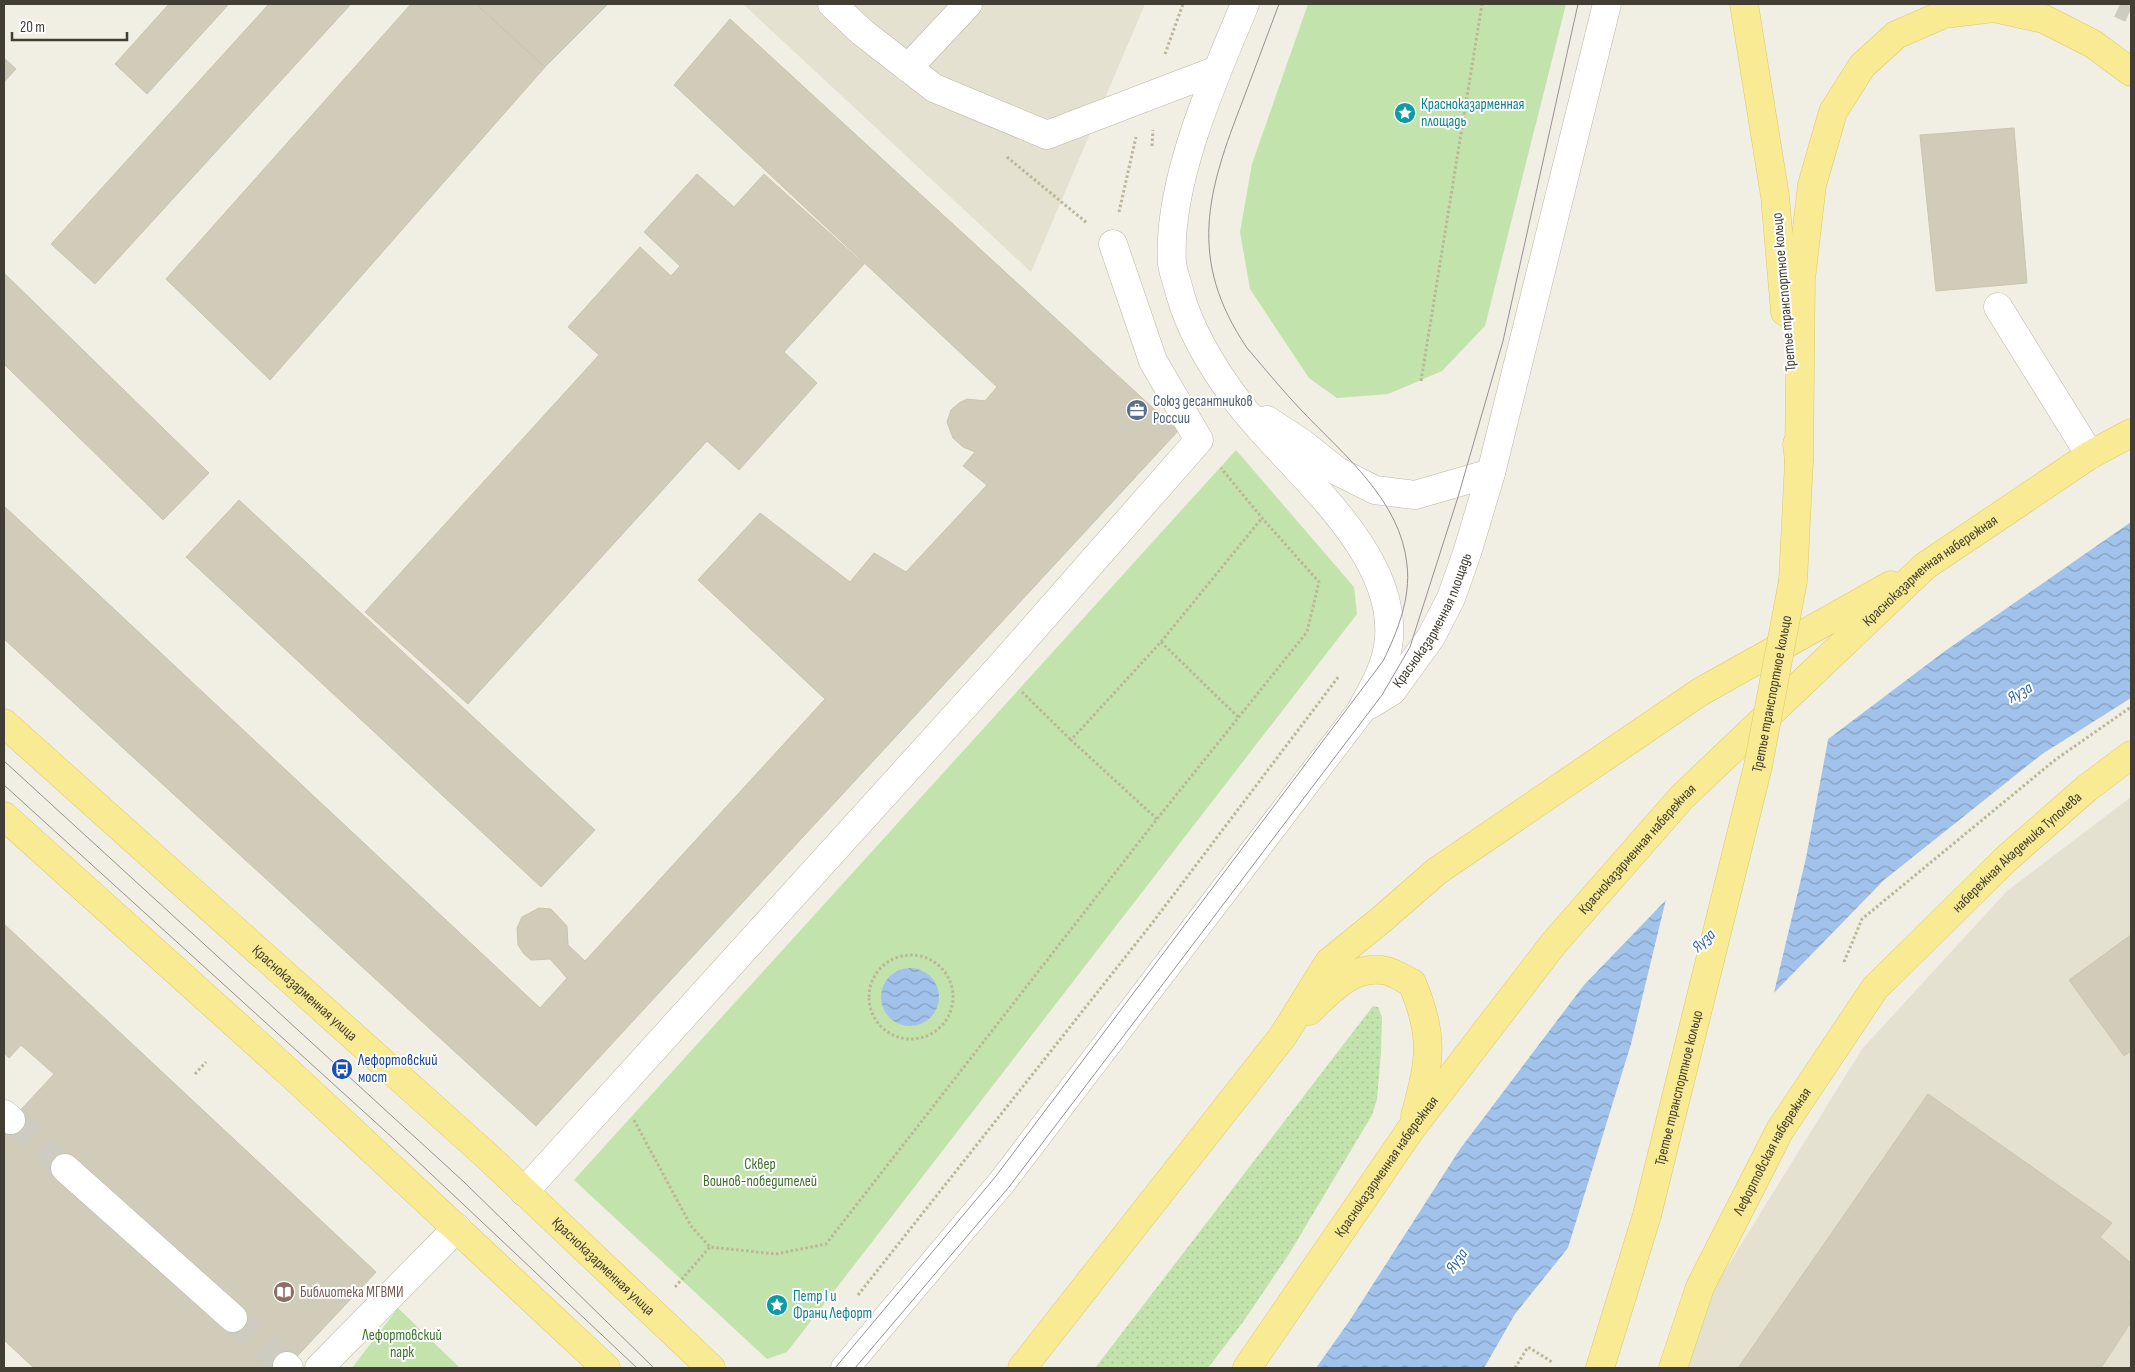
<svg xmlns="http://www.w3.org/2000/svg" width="2135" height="1372" font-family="'Sofia Sans Condensed',sans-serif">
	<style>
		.residential { fill: #e4e1d1 }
		.grass { fill: url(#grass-dots) }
		.green { fill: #c3e3ad }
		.water { fill: url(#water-waves) }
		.pier { fill: #f1eee3 }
		.building { fill: #d1cbb9; stroke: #ccc4ad }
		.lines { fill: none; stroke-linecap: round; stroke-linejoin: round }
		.minor-tunnel { stroke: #cecbc0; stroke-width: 28; stroke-dasharray: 28 14; stroke-linecap: butt }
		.major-tunnel { stroke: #cecbc0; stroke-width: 28; stroke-dasharray: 28 14; stroke-linecap: butt }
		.minor-casing { stroke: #bbb7a6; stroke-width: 29 }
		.major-casing { stroke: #ddca65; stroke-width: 29 }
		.path { stroke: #bcb598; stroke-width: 3; stroke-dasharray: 2.5 2.5; stroke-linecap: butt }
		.minor { stroke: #fff; stroke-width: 28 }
		.major { stroke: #f9eb94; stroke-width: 28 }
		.tram { stroke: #939393; stroke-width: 1 }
		.major-bridge-casing { stroke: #ddca65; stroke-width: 29; stroke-linecap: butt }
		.major-bridge { stroke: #f9eb94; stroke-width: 28 }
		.labels { text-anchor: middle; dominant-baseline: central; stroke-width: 4; stroke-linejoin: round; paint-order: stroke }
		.culture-label { font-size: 15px; fill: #0d838f; stroke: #fff; text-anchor: start }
		.street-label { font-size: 15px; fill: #423e34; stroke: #fff }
		.service-label { font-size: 15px; fill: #4e5e75; stroke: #fff; text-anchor: start }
		.transit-label { font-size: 15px; fill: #164399; stroke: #fff; text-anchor: start }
		.park-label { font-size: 15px; fill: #3b702b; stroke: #fff }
		.education-label { font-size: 15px; fill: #785e54; stroke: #fff; text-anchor: start }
		.water-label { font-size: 16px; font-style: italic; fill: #3365a7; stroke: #fff }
	</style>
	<defs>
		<pattern id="grass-dots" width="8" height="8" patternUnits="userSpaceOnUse" patternTransform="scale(1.25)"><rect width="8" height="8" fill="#c3e3ad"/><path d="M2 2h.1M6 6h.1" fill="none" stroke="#a9c495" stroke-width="1.8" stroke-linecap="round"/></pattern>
		<pattern id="water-waves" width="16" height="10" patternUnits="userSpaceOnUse" patternTransform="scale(1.25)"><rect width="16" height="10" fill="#a1c2eb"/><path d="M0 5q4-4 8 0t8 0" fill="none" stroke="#859fbf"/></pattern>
	</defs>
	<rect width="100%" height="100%" fill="#f1eee3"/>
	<path class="residential" d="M743 4H1145L1031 272Z
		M2131 797V1368H1668L1672 1356 1862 1049 2007 891Z"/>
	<path class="grass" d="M1373 1006 1378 1007 1382 1017 1381 1052 1377 1099 1372 1115 1289 1254 1243 1322 1208 1368H1095Z"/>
	<path class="green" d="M1308 4H1566L1485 326 1442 371 1388 394 1337 398 1309 378 1250 289 1240 232 1252 164Z
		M1236 450 1354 587 1357 614 787 1352 767 1359 574 1180Z
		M398 1308 460 1368H352Z"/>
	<path class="water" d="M2131 522V698L2042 754 1884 880 1766 1001 1515 1314 1484 1368H1316L1350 1320 1460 1149 1584 985 1803 758 1945 651Z
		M881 997a29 29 0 1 1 58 0a29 29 0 1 1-58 0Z"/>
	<path class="pier" d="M1829 735 1806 858 1773 997 1566 1254 1631 1044 1667 895 1801 756Z"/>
	<path class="building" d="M169 4H229L147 94 115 64Z
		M269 4H351L95 284 51 244Z
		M411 4H476L545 67 270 380 166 279Z
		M476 4H608L545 67Z
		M730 19 1178 431 536 1126 4 639V506L540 1008 567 978 550 959 531 960 524 954 518 945 517 928 522 917 539 908 551 909 567 926 568 945 585 961 825 699 698 580 760 513 850 582 874 553 906 572 987 485 963 466 975 452 963 447 953 438 947 422 951 410 959 403 967 399 985 401 997 387 674 85Z
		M4 58 16 69 4 82Z
		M2014 128 2027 283 1936 291 1920 135Z
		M697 174 734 207 764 174 864 264 784 352 817 383 739 470 707 441 468 704 365 612 599 355 568 327 640 247 671 276 680 266 644 232Z
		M4 273 209 473 163 520 4 364Z
		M239 500 595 830 541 887 186 557Z
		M4 924 376 1272 286 1368H34L4 1340V1128L54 1074 21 1045 9 1058 4 1053Z
		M2131 935V1051L2124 1056 2069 980Z
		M1928 1094 2112 1223 2100 1237 2131 1263V1299L2129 1302 2131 1305V1322L2101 1368H1738Z"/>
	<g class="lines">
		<path class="minor-tunnel" d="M11 1120 65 1168
			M233 1318 287 1366"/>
		<path class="major-tunnel" d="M2120 4 2131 9"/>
		<g class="minor-casing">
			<g id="minor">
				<path d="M832 4 862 32 934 88 1047 135 1217 70"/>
				<path d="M908 68 968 4"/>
				<path d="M1998 307 2090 455"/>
				<path d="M1267 420 1302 443 1337 471 1375 490 1415 495 1491 473"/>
				<path id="s1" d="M1369 705 1392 691 1431 637 1451 598 1467 553 1491 473 1607 4"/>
				<path d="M4 1114 11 1120"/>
				<path d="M65 1168 233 1318"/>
				<path d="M524 1192 998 669 1199 440 1153 361 1113 244"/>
				<path d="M287 1366 289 1368"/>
				<path d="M319 1368 457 1228"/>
				<path d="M845 1368 1002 1182 1360 712C1373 688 1387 666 1389 638 1396 548 1288 468 1238 402 1214 370 1191 333 1180 294 1178 284 1173 273 1172 263 1167 182 1214 78 1245 4"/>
			</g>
		</g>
		<g class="major-casing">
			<g id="major">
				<path d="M1744 4 1775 196 1785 312"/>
				<path d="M1799 461 1801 279 1812 185 1833 112 1862 66 1896 35 1944 14 1994 8 2044 19 2093 44 2131 72"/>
				<path d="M1793 581 1799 461 1797 444"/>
				<path id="s2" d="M4 723 487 1156 711 1368"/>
				<path d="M4 816 293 1076 606 1368"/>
				<path d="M1309 1011C1330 991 1354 963 1387 971 1395 973 1404 979 1412 983 1435 1037 1430 1061 1415 1116"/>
				<path d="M1022 1368 1283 1036 1329 962 1382 919 1437 871 1700 692 1891 585"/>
				<path id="s3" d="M1247 1368 1411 1129 1554 943 1682 797 1925 566 2090 455 2131 433"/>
				<path d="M1600 1368 1647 1215"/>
				<path id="s4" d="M1673 1368 1700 1287 1780 1130 1875 988 2006 859 2087 788 2131 755"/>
			</g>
		</g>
		<path class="path" d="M1165 54 1183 4
			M1152 146 1153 130
			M1007 157 1087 223
			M1119 212 1136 137
			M1421 381 1482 4
			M1161 642 1238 717
			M1022 692 1071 740
			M1157 819 1071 740 1161 642 1262 518
			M869 997a42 42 0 1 1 84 0a42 42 0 1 1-84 0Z
			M1844 962 1862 919 2055 760 2131 707
			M195 1074 206 1062
			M634 1120 691 1226 710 1247 776 1254 826 1244 1157 819 1307 632 1319 582 1262 518 1221 468
			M675 1287 710 1247
			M858 1295 1153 922 1339 676
			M1515 1368 1528 1347 1552 1362"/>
		<use href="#minor" class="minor"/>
		<use href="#major" class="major"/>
		<path class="tram" d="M4 761 464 1182 654 1368
			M4 785 395 1140 637 1368
			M835 1368 996 1176 1383 661C1397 633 1411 598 1407 565 1401 501 1344 455 1302 411 1283 391 1265 369 1247 348 1187 259 1207 192 1243 100 1255 68 1267 36 1279 4
			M855 1368 1009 1187 1382 695 1410 647 1458 497 1503 341 1578 4"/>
		<g class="major-bridge-casing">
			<g id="major-bridge">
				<path id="s5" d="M1647 1215 1758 766 1793 581"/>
			</g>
		</g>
		<use href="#major-bridge" class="major-bridge"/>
	</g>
	<defs>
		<g id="sight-disc" transform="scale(1.125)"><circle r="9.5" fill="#0f9aa8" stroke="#fff"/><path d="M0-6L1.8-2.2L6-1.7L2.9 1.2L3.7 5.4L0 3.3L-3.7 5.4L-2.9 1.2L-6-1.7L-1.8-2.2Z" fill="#fff"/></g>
		<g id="office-disc" transform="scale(1.125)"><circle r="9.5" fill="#5c6f8a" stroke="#fff"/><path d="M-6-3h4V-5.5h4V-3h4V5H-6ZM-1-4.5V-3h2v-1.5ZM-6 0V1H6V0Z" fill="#fff"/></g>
		<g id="bus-disc" transform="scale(1.125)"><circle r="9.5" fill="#1a4fb4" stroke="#fff"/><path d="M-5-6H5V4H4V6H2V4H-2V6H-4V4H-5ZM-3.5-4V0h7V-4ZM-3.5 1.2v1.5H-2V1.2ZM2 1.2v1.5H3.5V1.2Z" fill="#fff"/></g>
		<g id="library-disc" transform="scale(1.125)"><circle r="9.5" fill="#8d6e63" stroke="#fff"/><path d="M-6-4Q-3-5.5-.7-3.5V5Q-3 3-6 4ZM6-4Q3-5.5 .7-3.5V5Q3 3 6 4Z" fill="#fff"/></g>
	</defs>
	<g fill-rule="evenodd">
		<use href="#sight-disc" x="1405" y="113"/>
		<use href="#office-disc" x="1137" y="410"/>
		<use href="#bus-disc" x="342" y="1069"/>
		<use href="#library-disc" x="284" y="1292"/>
		<use href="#sight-disc" x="777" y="1305"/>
	</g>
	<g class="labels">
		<g class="culture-label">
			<text x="1421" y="104">Красноказарменная<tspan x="1421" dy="17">площадь</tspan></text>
			<text x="793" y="1296">Петр I и<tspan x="793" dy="17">Франц Лефорт</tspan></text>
		</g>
		<g class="street-label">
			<text transform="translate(1784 292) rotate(-95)">Третье транспортное кольцо</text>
			<text stroke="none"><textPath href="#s3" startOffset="1055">Красноказарменная набережная</textPath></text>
			<text stroke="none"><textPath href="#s1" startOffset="109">Красноказарменная площадь</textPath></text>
			<text stroke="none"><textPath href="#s5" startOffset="536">Третье транспортное кольцо</textPath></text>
			<text stroke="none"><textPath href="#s3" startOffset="650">Красноказарменная набережная</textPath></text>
			<text stroke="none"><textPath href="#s4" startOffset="629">набережная Академика Туполева</textPath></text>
			<text stroke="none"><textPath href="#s2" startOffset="404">Красноказарменная улица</textPath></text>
			<text stroke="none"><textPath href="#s5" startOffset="131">Третье транспортное кольцо</textPath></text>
			<text stroke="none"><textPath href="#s4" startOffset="239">Лефортовская набережная</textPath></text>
			<text stroke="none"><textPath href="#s3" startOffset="245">Красноказарменная набережная</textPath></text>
			<text stroke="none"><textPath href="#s2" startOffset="809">Красноказарменная улица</textPath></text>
		</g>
		<g class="service-label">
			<text x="1153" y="401">Союз десантников<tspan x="1153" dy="17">России</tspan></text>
		</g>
		<g class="transit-label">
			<text x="358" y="1060">Лефортовский<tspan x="358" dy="17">мост</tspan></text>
		</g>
		<g class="park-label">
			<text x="760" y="1164">Сквер<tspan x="760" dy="17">Воинов-победителей</tspan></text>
			<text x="402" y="1335">Лефортовский<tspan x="402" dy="17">парк</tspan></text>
		</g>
		<g class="education-label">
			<text x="300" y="1292">Библиотека МГВМИ</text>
		</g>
		<g class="water-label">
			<text transform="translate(2020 693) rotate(-30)">Яуза</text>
			<text transform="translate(1704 941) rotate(-44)">Яуза</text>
			<text transform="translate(1457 1261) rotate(-54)">Яуза</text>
		</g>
	</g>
	<rect width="2135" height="1372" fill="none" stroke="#423e34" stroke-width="10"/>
	<path d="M12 32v8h115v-8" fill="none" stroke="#423e34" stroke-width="2.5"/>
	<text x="20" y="32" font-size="15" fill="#423e34" stroke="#ffffff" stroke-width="4" paint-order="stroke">20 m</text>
</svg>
